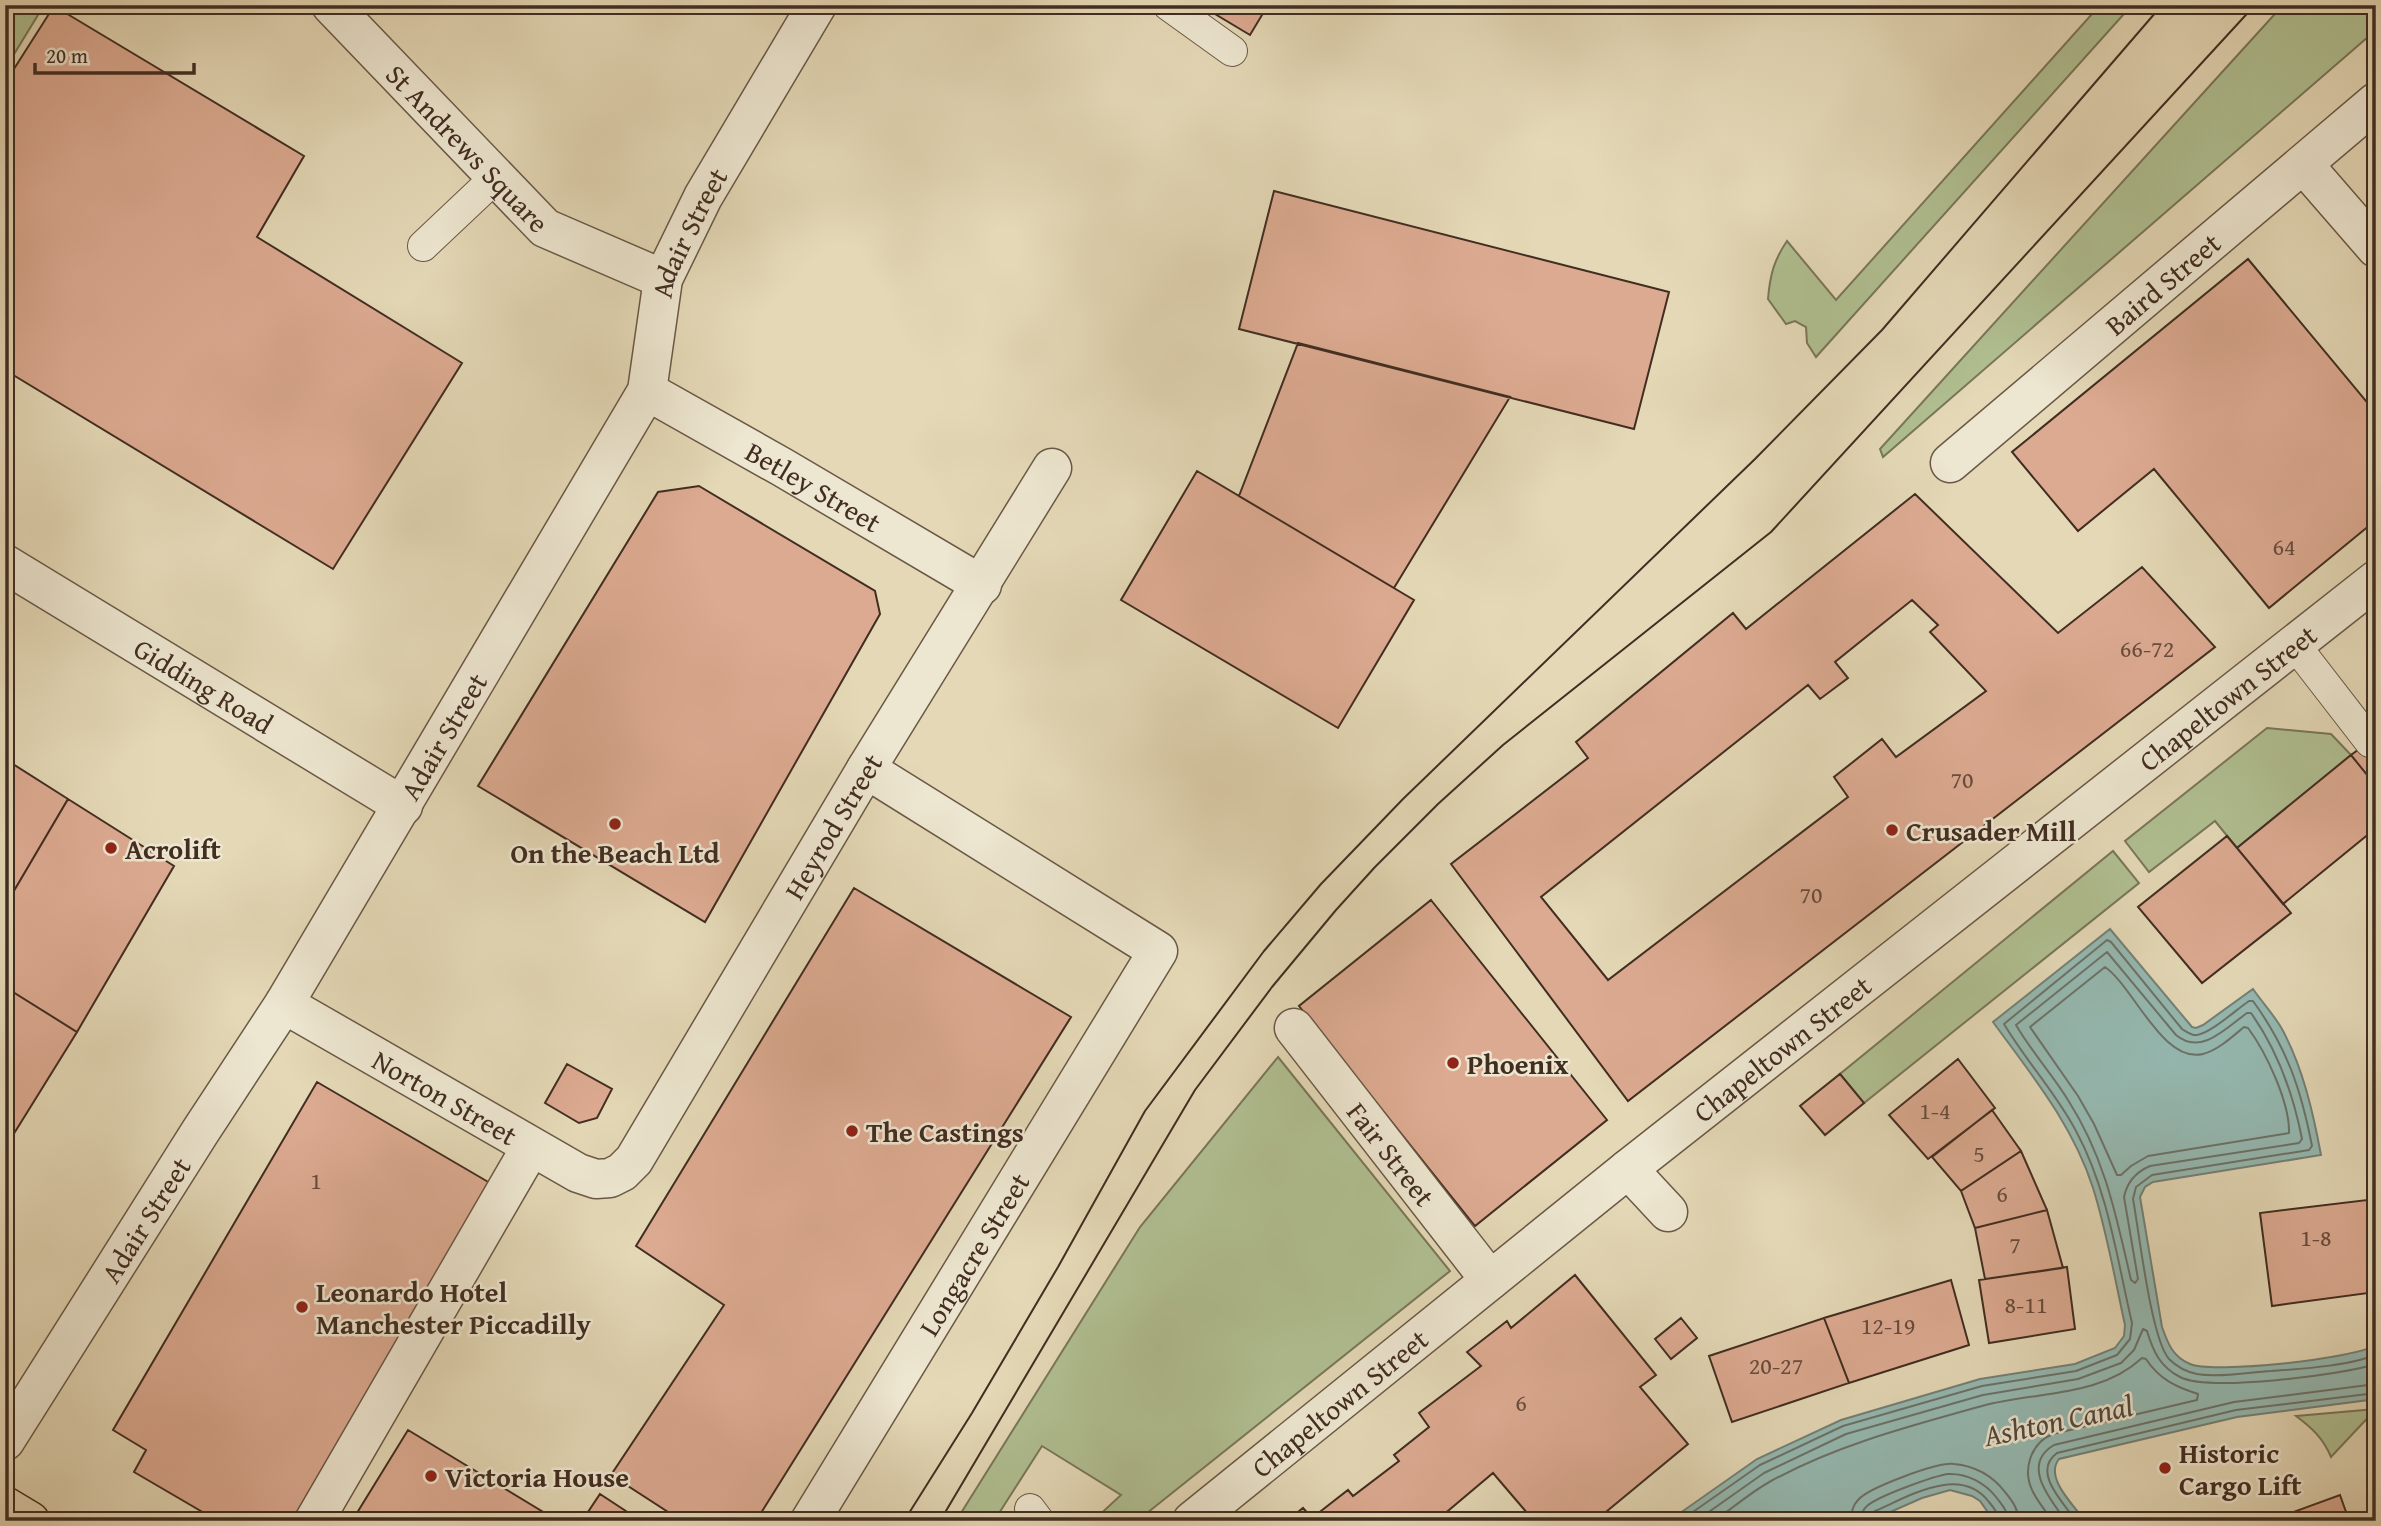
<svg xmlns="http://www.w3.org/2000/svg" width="2381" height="1526" font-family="'Gentium Book Plus',serif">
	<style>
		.green { fill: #b0bf91; stroke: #797659; stroke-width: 2 }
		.water { fill: #95b9b1; stroke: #748177; stroke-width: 2 }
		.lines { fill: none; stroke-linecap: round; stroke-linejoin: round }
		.shore { stroke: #6c7369; stroke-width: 2 }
		.building { fill: #dcaa91; stroke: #422d21; stroke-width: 2; fill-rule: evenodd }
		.service-casing { stroke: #6a5846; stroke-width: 32 }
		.pedestrian-casing { stroke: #6a5846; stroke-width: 41 }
		.minor-casing { stroke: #6a5846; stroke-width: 41 }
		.trunk-casing { stroke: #422d21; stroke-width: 41 }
		.service { stroke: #ede6d0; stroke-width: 30 }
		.pedestrian { stroke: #ede6d0; stroke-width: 38 }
		.minor { stroke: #ede6d0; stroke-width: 38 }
		.trunk { stroke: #e4d8b6; stroke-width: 38 }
		.tram { stroke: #422d21; stroke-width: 2 }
		.poi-dot { fill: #8f2418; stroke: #ede6d0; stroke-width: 2.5 }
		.labels { text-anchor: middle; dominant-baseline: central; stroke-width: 5; stroke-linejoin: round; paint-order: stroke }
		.number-label { font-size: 24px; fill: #684c3d }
		.street-label { font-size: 28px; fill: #422d21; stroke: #ede6d0 }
		.poi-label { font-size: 28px; font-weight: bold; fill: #422d21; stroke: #ede6d0; text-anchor: start }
		.water-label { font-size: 30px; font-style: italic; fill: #53493e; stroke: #ede6d0 }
	</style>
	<rect width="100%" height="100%" fill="#e4d8b6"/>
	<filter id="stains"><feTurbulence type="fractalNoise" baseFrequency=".00286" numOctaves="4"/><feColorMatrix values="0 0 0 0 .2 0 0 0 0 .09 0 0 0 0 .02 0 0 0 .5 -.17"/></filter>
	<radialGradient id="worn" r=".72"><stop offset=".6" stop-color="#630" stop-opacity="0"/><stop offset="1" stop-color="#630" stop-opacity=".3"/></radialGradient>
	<path class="green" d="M5 5H37L41 10 5 69Z
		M2100 5H2132L1816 357 1807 343 1806 327 1795 321 1786 324 1768 299C1770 275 1774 260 1787 241L1836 300Z
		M2283 5H2376V30L1883 457 1880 449Z
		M2267 728 2331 734 2351 755 2237 848 2215 821 2149 872 2125 841Z
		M2113 851 2139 883 1864 1103 1840 1074Z
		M1278 1057 1450 1271 1137 1521H1093L1121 1495 1042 1446 994 1521H956L1140 1227Z
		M2376 1409 2331 1457C2323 1438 2312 1428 2296 1416Z"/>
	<path class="water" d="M2110 929 2192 1027 2196 1028 2203 1025 2253 989C2262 1002 2274 1015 2282 1029 2303 1068 2313 1112 2321 1155L2153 1182 2145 1187 2140 1197 2162 1327C2168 1344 2173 1357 2190 1364 2213 1374 2354 1359 2376 1345V1399L2237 1417 2059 1459C2044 1478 2074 1505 2085 1521H1994L1980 1501 1972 1496 1950 1490 1922 1498 1870 1521H1657L1664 1515 1673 1518 1757 1459 1841 1420 1980 1379 2075 1364 2115 1348 2124 1336 2125 1325C2115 1280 2107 1232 2093 1188 2073 1125 2031 1074 1993 1022Z"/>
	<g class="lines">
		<path class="shore" d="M2107 952 2176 1035C2201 1056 2226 1028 2247 1013H2251C2278 1051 2293 1093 2302 1139L2299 1143 2150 1166C2136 1172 2127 1182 2124 1197L2138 1279 2135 1283 2131 1280C2116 1215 2105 1158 2068 1100 2052 1074 2031 1051 2016 1025Z
			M2105 967C2133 986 2163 1064 2203 1054 2218 1050 2232 1037 2244 1027L2248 1028C2266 1052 2290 1103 2289 1133L2148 1156 2131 1166 2121 1175H2117L2094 1124 2078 1096 2030 1027Z
			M1680 1521 1760 1465 1843 1426 1982 1386 2076 1371 2117 1355 2130 1339 2132 1323C2117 1259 2108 1190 2076 1131 2056 1093 2026 1061 2004 1024L2107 940 2111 942 2182 1029C2187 1032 2192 1036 2197 1035 2211 1033 2237 1009 2249 1001H2253C2287 1048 2301 1089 2312 1146L2309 1150 2152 1175 2136 1187 2133 1199C2139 1231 2151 1339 2169 1359 2176 1366 2187 1372 2197 1374 2218 1378 2249 1372 2271 1371 2298 1369 2353 1366 2376 1354
			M1696 1521 1764 1473 1846 1434 1983 1395 2078 1379 2121 1363 2134 1350 2143 1329 2147 1331C2153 1351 2160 1367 2180 1377 2209 1392 2342 1375 2376 1364
			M1714 1521C1733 1508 1751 1492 1771 1481 1837 1445 1910 1426 1982 1406 2036 1391 2099 1398 2142 1358L2146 1359C2159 1379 2176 1387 2198 1394L2197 1400 2053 1434C2030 1443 2022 1471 2033 1492 2038 1502 2046 1512 2053 1521
			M1851 1521C1851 1513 1852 1506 1858 1500 1868 1488 1937 1462 1954 1464 1975 1466 1992 1475 2005 1492 2012 1501 2018 1508 2019 1521
			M1861 1521C1861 1515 1862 1510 1867 1506 1878 1496 1934 1476 1948 1474 1967 1473 1985 1483 1996 1497 2002 1505 2008 1511 2008 1521
			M1870 1521 1871 1515 1875 1511C1908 1497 1960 1464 1989 1502 1994 1508 1998 1513 1999 1521
			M2066 1521C2051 1500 2020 1465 2054 1445L2234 1402 2376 1384
			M2076 1521C2064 1503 2031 1472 2057 1453L2236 1410 2376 1393"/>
	</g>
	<path class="building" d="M1200 5H1268L1250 35Z
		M54 6 304 156 257 237 462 363 333 569 5 370V83Z
		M1274 191 1669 292 1634 429 1239 329Z
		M2248 259 2376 413V520L2269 608 2154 469 2078 531 2012 452Z
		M1298 343 1510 397 1394 588 1239 496Z
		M1197 471 1414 600 1338 728 1121 600Z
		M699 486 875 591 880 614 705 922 478 786 658 492Z
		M1915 494 2058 633 2142 567 2215 647 1628 1101 1451 864 1588 758 1576 742 1733 613 1746 629ZM1912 600 1938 625 1930 632 1986 691 1896 757 1882 739 1834 777 1848 797 1608 980 1541 897 1808 685 1820 699 1848 678 1835 662Z
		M2376 737V786L2351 755Z
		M2351 755 2376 786V828L2283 904 2237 848Z
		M5 759 68 799 5 906Z
		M68 799 174 866 77 1032 5 987V906Z
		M2227 836 2291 913 2202 983 2138 907Z
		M854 888 1071 1017 756 1521H682L611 1475 724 1305 636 1246Z
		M1431 900 1607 1120 1475 1226 1299 1006Z
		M5 987 77 1032 5 1148Z
		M1958 1059 1995 1108 1928 1159 1889 1115Z
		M567 1064 612 1089 597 1118 579 1123 545 1103Z
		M1840 1074 1864 1103 1825 1135 1800 1106Z
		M317 1082 490 1183 292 1521H218L134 1472 146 1450 113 1430Z
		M1992 1110 2021 1151 1961 1191 1932 1157Z
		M2021 1151 2047 1210 1975 1228 1961 1191Z
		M2367 1200 2376 1292 2272 1306 2260 1213Z
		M2047 1210 2063 1268 1985 1279 1975 1228Z
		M2376 1213V1274L2369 1214Z
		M2067 1267 2075 1329 1989 1343 1979 1280Z
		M1575 1275 1656 1375 1640 1387 1688 1444 1595 1521H1534L1493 1473 1436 1521H1287L1303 1508 1312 1518 1348 1490 1353 1496 1399 1461 1394 1455 1429 1427 1419 1413 1481 1366 1467 1352 1507 1321 1511 1328Z
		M1951 1280 1969 1345 1849 1383 1824 1318Z
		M1681 1318 1697 1338 1671 1359 1655 1339Z
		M1824 1318 1849 1383 1732 1422 1709 1356Z
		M408 1430 558 1521H352Z
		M600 1494 641 1521H582Z
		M2340 1495 2346 1512 2323 1521H2269Z
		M2346 1512 2348 1521H2323Z"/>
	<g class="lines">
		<g class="service-casing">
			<path id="service" d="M1168 5 1232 51
				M423 246 495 178
				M2295 645 2370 742
				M1030 1509 1039 1521"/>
		</g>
		<g class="pedestrian-casing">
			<g id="pedestrian">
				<path id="s1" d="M1294 1028 1490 1280"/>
				<path d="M314 1521 531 1147"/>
			</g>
		</g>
		<g class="minor-casing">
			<g id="minor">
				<path id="s2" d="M331 5 545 228 663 279"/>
				<path d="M2304 165 2376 248"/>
				<path id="s3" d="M647 391 782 467 982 585"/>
				<path id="s4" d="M1950 463 2376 102"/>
				<path id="s5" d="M5 564 403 806"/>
				<path id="s6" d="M284 1004 578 1173 596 1179 610 1178 622 1172 634 1160 866 769 1052 468"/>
				<path d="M1628 1169 1668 1212"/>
				<path id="s7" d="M5 1441 200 1132 284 1004 647 391 663 279 703 197 817 5"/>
				<path id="s8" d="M810 1521 1158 951 866 769"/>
				<path id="s9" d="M1192 1521 1628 1169 2376 580"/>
			</g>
		</g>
		<g class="trunk-casing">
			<path id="trunk" d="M5 1506 30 1521"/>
		</g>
		<use href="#service" class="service"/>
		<use href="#pedestrian" class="pedestrian"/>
		<use href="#minor" class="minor"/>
		<use href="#trunk" class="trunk"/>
		<path class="tram" d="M904 1521 972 1413 1058 1267 1145 1111 1264 951 1321 884 1403 799 1755 459 1882 330 2162 5
			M940 1521 1195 1090 1272 987 1336 910 1375 867 1438 804 1503 745 1771 532 2255 5"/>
	</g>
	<g class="poi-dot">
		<circle cx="615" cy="824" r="7"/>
		<circle cx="1892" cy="830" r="7"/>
		<circle cx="111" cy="848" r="7"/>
		<circle cx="1453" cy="1063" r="7"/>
		<circle cx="852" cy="1131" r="7"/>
		<circle cx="302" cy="1307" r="7"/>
		<circle cx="2165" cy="1468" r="7"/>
		<circle cx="431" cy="1476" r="7"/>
	</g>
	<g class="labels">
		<g class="number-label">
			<text x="2284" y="546">64</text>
			<text x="2147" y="648">66-72</text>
			<text x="1962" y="779">70</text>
			<text x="1811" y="894">70</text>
			<text x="1935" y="1110">1-4</text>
			<text x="1979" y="1153">5</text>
			<text x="316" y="1180">1</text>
			<text x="2002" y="1193">6</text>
			<text x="2316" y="1237">1-8</text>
			<text x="2015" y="1244">7</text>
			<text x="2026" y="1304">8-11</text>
			<text x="1888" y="1325">12-19</text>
			<text x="1776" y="1365">20-27</text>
			<text x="1521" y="1402">6</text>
		</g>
		<g class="street-label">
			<text stroke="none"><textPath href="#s2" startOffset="198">St Andrews Square</textPath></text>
			<text stroke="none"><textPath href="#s7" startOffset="1396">Adair Street</textPath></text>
			<text stroke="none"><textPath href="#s4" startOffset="278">Baird Street</textPath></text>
			<text stroke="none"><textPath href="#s3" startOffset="192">Betley Street</textPath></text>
			<text stroke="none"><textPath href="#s5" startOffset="233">Gidding Road</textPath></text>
			<text stroke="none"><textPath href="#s9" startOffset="1323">Chapeltown Street</textPath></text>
			<text stroke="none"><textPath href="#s7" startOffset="830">Adair Street</textPath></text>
			<text stroke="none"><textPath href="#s6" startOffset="791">Heyrod Street</textPath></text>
			<text stroke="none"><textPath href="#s9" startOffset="756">Chapeltown Street</textPath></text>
			<text stroke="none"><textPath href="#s6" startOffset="186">Norton Street</textPath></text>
			<text stroke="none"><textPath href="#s1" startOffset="159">Fair Street</textPath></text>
			<text stroke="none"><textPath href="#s7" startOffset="262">Adair Street</textPath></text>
			<text stroke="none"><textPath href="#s8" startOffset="313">Longacre Street</textPath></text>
			<text stroke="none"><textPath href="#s9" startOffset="189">Chapeltown Street</textPath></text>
		</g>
		<g class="poi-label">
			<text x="1906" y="830">Crusader Mill</text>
			<text x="125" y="848">Acrolift</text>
			<text x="615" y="852" text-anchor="middle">On the Beach Ltd</text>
			<text x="1467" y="1063">Phoenix</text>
			<text x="866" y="1131">The Castings</text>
			<text x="316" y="1291">Leonardo Hotel<tspan x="316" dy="32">Manchester Piccadilly</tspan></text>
			<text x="2179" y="1452">Historic<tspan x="2179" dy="32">Cargo Lift</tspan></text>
			<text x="445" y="1476">Victoria House</text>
		</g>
		<g class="water-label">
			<text transform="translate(2058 1420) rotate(-12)">Ashton Canal</text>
		</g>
	</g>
	<rect width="2381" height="1526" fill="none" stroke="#e4d8b6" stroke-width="28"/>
	<rect x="7" y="7" width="2367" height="1512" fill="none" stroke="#422d21" stroke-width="3.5"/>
	<rect x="14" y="14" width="2353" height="1498" fill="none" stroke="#422d21" stroke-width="2"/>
	<path d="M35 63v10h159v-10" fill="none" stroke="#422d21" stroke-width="3.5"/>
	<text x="46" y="63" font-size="21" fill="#422d21" stroke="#ede6d0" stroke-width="5" paint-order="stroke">20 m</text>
	<rect width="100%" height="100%" filter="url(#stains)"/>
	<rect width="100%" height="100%" fill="url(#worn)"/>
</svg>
